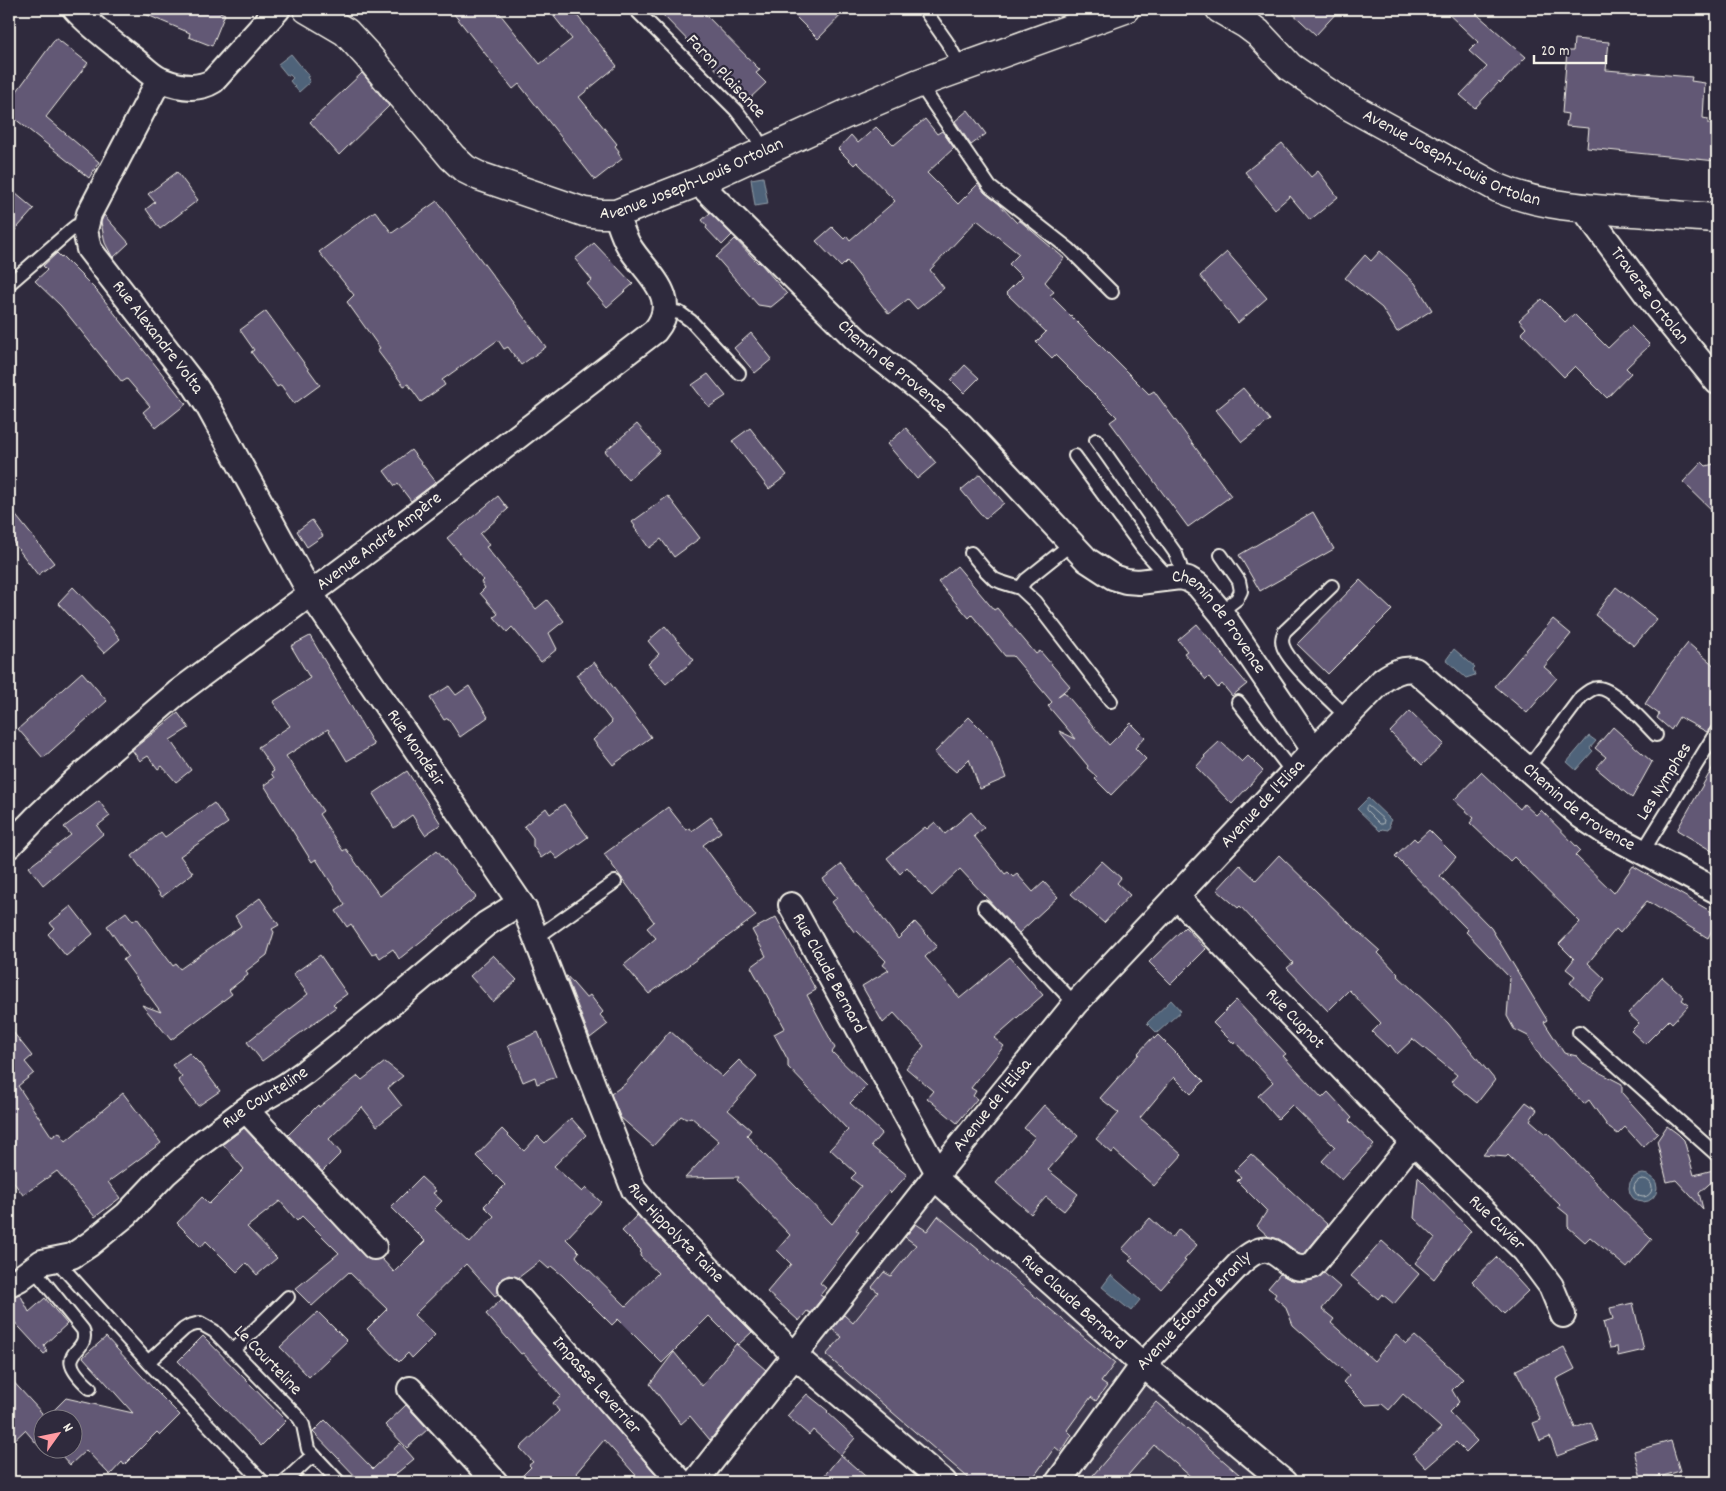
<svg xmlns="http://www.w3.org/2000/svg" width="1726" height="1491" font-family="Dekko,sans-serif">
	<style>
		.built { fill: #3e384e }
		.water { fill: #4f647a; stroke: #919ca6 }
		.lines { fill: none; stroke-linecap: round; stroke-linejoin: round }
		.shore { stroke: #b2b9bc; stroke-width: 1 }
		.building { fill: #625875; stroke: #f4f1e8 }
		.lane-casing { stroke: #f4f1e8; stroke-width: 16 }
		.street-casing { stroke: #f4f1e8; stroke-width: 28 }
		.secondary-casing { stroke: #f4f1e8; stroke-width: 31 }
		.lane { stroke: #2f2a3d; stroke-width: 12 }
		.street { stroke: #2f2a3d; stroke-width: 24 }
		.secondary { stroke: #2f2a3d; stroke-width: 28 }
		.labels { text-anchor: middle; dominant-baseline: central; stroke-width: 4.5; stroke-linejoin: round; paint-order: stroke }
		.street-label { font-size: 18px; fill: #f4f1e8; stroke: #2f2a3d }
	</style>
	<rect width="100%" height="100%" fill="#2f2a3d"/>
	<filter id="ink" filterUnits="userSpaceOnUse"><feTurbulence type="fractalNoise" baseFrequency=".02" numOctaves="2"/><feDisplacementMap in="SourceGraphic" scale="10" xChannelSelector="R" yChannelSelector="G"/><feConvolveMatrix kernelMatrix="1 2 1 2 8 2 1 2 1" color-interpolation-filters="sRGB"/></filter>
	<g filter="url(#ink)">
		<path class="built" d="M935 1178 1284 1482H944L795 1356Z"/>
		<path class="water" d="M291 54 309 76 307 77 310 82 299 92 290 81 293 78 290 75H287L278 64Z
			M763 177 768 204 755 206 751 179Z
			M1454 649 1475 667 1473 669 1475 675 1466 678 1446 660Z
			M1589 736 1596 741 1590 748 1593 751 1576 770 1567 762Z
			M1368 798 1391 820 1389 823 1390 826 1388 830 1382 829 1380 831 1357 809Z
			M1171 1000 1181 1011 1157 1033 1147 1023Z
			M1629 1188a14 14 0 1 1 28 0a14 14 0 1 1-28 0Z
			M1111 1275 1140 1300 1131 1311 1102 1287Z"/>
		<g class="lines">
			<path class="shore" d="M1368 806 1384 820 1383 824H1380L1366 810V808Z
				M1634 1188a9 9 0 1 1 18 0a9 9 0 1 1-18 0Z"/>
		</g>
		<path class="building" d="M133 9H211L225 14 212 46 189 37 190 33Z
			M450 9H496L540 64 572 39 548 9H572L617 66 579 97 617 144 615 146 619 151 618 153 622 159 595 180 519 84 513 89Z
			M657 9H700L760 70 756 73 766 83 747 101Z
			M788 9H847L818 39Z
			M1288 9H1340L1316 35Z
			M1443 9H1471L1526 57 1500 84 1499 82 1475 108 1460 95 1487 67 1469 51 1478 42Z
			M56 38 88 63 46 117 99 162 89 178 9 114V102Z
			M1574 39 1609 42 1606 70 1692 77 1691 81 1705 83 1703 118 1708 119V124L1717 125 1716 161 1587 148 1589 128 1566 126 1568 114 1562 113 1567 51H1573Z
			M362 73 389 106 339 155 310 122Z
			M968 110 986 134 971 145 955 121Z
			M925 119 937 134 942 131 954 148 927 173 958 204 978 184 985 193 999 204 1017 223 1019 220 1064 258 1045 282 1054 292 1050 295 1149 394 1154 391 1231 496 1188 527 1110 422 1117 417 1055 355 1052 358 1036 342 1046 332 1006 293 1022 277 1009 264 1019 254 977 220 930 270 944 288 917 309 908 299 889 314 847 261 841 267 816 241 832 227 844 239 847 236 850 240 895 201 857 162 854 165 838 149 851 135 858 143 876 127 894 145Z
			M1282 143 1311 177 1318 171 1338 197 1310 220 1290 196 1275 209 1245 172Z
			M177 172 198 200 160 229 146 209 155 202 148 194Z
			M9 188 34 209 9 237Z
			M437 201 546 347 521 365 508 347 504 349 498 340 442 380 445 385 421 402 408 384 404 386 377 350 380 348 347 302 354 295 319 252 375 211 392 233Z
			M710 213 732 235 722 245 706 228 707 226 702 220Z
			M104 215 129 243 113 258 105 243 101 222Z
			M735 239 758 263 759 262 761 264 787 294 771 307 758 305 716 257Z
			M594 243 633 284 607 307 587 284 592 280 575 259Z
			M1380 251 1415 283 1432 310 1397 332 1382 308 1345 278 1365 255 1371 261Z
			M1227 252 1267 298 1238 323 1200 276Z
			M57 253 61 257 62 256 97 291 186 404 156 428 143 412 150 406 127 379 122 382 61 306 35 281 47 270 43 266Z
			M1542 299 1565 322 1574 314 1608 348 1631 326 1650 345 1626 368 1631 373 1607 398 1575 366 1564 377 1521 333 1526 328 1519 320Z
			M266 311 320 385 294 404 281 385 277 387 251 352 254 350 240 330Z
			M751 333 772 359 755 373 734 348Z
			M965 365 979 378 964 393 951 380Z
			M708 374 726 396 709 407 692 385Z
			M1243 388 1270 420 1242 442 1216 410Z
			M637 424 660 451 628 480 605 451Z
			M750 428 787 475 769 489 732 441Z
			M906 428 936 463 917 479 887 444Z
			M411 450 436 482 411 501 398 484 395 486 384 471Z
			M1702 462 1706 466 1717 463V515L1683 482Z
			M980 474 1004 503 985 519 961 490Z
			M498 496 508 509 480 534 489 545 486 547 536 609 547 600 564 621 549 633 557 649 541 662 512 627 507 632 494 617 498 614 480 593 485 588 481 582 483 580 447 538Z
			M668 496 700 538 674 557 661 539 649 548 634 527 635 526 632 522Z
			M9 507 54 563 38 575 9 537Z
			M1313 512 1334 549 1260 591 1239 555Z
			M312 520 323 536 307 547 297 531Z
			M957 566 994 610 997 608 1036 654 1040 651 1070 686 1057 697 1064 692 1109 745 1131 723 1145 737 1135 748 1146 759 1111 795 1095 779 1097 777 1087 768 1088 766 1059 731 1076 739 1048 706 1052 702 1013 656H1005L972 615 969 618 938 582Z
			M1360 580 1392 610 1328 674 1297 644Z
			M73 587 106 621 120 639 104 653 58 603Z
			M1616 587 1657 619 1634 646 1595 615Z
			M1553 619 1571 634 1544 667 1557 678 1527 713 1495 686Z
			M1197 624 1247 684 1232 696 1222 684 1218 688 1209 677 1206 680 1184 653 1187 651 1178 640Z
			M665 626 694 660 666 684 648 664 659 654 648 641Z
			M310 636 374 745 347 761 328 729 286 756 323 811 319 814 343 851 346 849 380 896 437 850 476 897 399 959 393 949 380 958 376 952 372 955 351 924 347 927 336 911 345 905 316 859 312 862 264 785 274 778 271 773 274 771 258 747 290 726 273 702 310 678 291 646Z
			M1688 643 1717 668V723L1713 724 1707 732 1679 717 1671 730 1657 718 1659 714 1645 704 1668 668Z
			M594 662 651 737 613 765 593 740 612 722 576 675Z
			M82 672 107 701 43 758 18 729Z
			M449 686 456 695 469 686 488 717 460 737 448 718 444 720 430 698Z
			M1410 711 1444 744 1422 765 1390 732Z
			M178 713 189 728 170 740 191 770 176 782 162 766 158 769 148 756 140 761 132 750Z
			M969 717 991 739 1006 778 980 789 969 759 956 772 934 753Z
			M1613 727 1652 762 1632 798 1596 768 1606 757 1595 748Z
			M1220 741 1242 762 1248 756 1263 771 1232 804 1196 767 1205 757 1204 756Z
			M1717 760V854L1677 830Z
			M407 771 441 824 425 835 412 815 394 828 373 794Z
			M1481 772 1520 809 1524 804 1536 815 1541 810 1580 850 1575 855 1614 893 1633 866 1717 915V920L1708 938 1647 901 1620 933 1616 929 1588 963 1605 979 1588 999 1570 983 1575 976 1566 969 1574 959 1559 944 1580 922 1514 857 1510 861 1470 823 1474 818 1454 800Z
			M99 801 110 816 97 826 103 834 43 885 29 867 71 835 64 827Z
			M214 803 228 823 180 856 193 873 162 897 132 856 161 832 165 837Z
			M564 804 588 837 557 859 551 851 541 858 533 846V838L524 826 546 808 550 814Z
			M668 807 686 830 690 828 692 831 711 817 721 832 703 845 756 916 649 994 624 965 656 938 647 928 654 922 604 854Z
			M971 812 984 828 974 836 1005 874 1008 872 1013 877 1017 874 1033 892 1044 882 1058 897 1019 933 960 869 932 896 907 867 900 874 887 858 925 827 927 829 935 822 945 834Z
			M1429 830 1456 857 1440 876 1491 928 1547 1020 1544 1022 1564 1053 1577 1056 1585 1065 1622 1084V1093L1658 1133 1643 1147 1625 1127 1618 1134 1609 1128 1589 1100 1584 1104 1542 1059 1528 1036 1514 1029 1507 1016 1510 978 1466 932 1468 930 1395 856 1414 838 1417 841Z
			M1279 855 1351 925 1380 951 1378 953 1398 974 1397 975 1448 1023 1495 1080 1477 1103 1451 1082 1457 1075 1413 1039 1397 1054 1390 1045 1388 1047 1372 1032 1381 1023 1349 990 1328 1011 1287 968 1293 963 1240 906 1238 908 1217 890 1240 865 1256 880Z
			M1102 861 1121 878 1117 883 1130 895 1104 923 1071 894Z
			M842 864 898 939 915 922 937 946 925 957 960 998 1010 957 1043 995 994 1038 1004 1046 971 1088 976 1091 973 1096 977 1099 957 1123 927 1098 933 1091 906 1068 924 1046 894 1013 883 1023 862 986 889 970 883 965 886 961 857 931 855 933 832 902 837 898 823 879Z
			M260 898 279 925 272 929 274 932 267 955 246 971 248 975 229 990 232 994 171 1040 142 1005 161 1012 123 960 128 956 107 926 126 912 133 921 137 918 173 966 176 964 180 969 241 926 235 916Z
			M71 906 93 934 66 956 48 934 54 928 50 923Z
			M776 917 816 990 807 995 835 1048 832 1052 867 1086 850 1103 882 1133 871 1146 907 1175 891 1193 889 1191 856 1230 859 1232 820 1283 826 1288 820 1295 823 1297 810 1313 807 1311 799 1321 767 1292 791 1264 777 1250 790 1235 737 1180 739 1177 685 1178 719 1141 691 1117 686 1119 681 1116 653 1146 620 1117 611 1094 625 1084 670 1031 722 1077 739 1060 757 1077 728 1110 751 1130 747 1135 761 1151 832 1224 861 1186 851 1178 856 1173 830 1149 848 1130 788 1067V1060L774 1034 785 1028 751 967 766 956 752 930Z
			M1185 927 1206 949 1171 984 1149 962Z
			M320 955 347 994 333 1004 336 1007 262 1061 247 1042 308 994 293 974Z
			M493 955 517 980 493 1002 470 976Z
			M566 976H567L586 998 590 995 603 1012 600 1015 608 1024 590 1038Z
			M1662 977 1684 997 1682 1000 1689 1005 1672 1023 1669 1020 1645 1044 1631 1031 1639 1023 1628 1013Z
			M1236 1000 1286 1054 1283 1056 1322 1098 1328 1092 1352 1118 1349 1121 1374 1145 1342 1180 1322 1161 1335 1147 1292 1105 1278 1119 1258 1096 1273 1082 1235 1042 1234 1044 1213 1023Z
			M9 1027 32 1056 25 1062 34 1073 18 1086 52 1137 59 1132 66 1141 123 1093 161 1143 108 1182 120 1198 95 1217 57 1171 23 1195 9 1176Z
			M538 1032 556 1077 537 1084 535 1077 523 1082 508 1045Z
			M1158 1035 1204 1081 1191 1094 1174 1077 1140 1118 1182 1155 1154 1186 1114 1150 1112 1153 1096 1139 1119 1113 1100 1098 1139 1054 1138 1053 1153 1037 1154 1039Z
			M189 1053 200 1064 220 1091 198 1106 178 1080 182 1077 172 1065Z
			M385 1062 403 1076 388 1088 402 1106 377 1126 362 1107 329 1139 341 1153 322 1172 288 1135 318 1105 319 1107 358 1076 362 1080Z
			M1526 1102 1537 1110 1530 1120 1546 1134 1547 1132 1611 1199 1652 1239 1627 1268 1590 1237 1585 1242 1568 1227V1215L1558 1207 1560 1205 1508 1155 1506 1157 1483 1155Z
			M1044 1105 1078 1136 1048 1170 1078 1194 1064 1211 1046 1197 1031 1214 996 1183 1035 1137 1024 1128Z
			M571 1118 586 1135 554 1166 582 1192 586 1188 601 1202 566 1239 579 1252 576 1256 578 1259 626 1306 658 1273 640 1256 641 1250 622 1231 637 1215 752 1332 738 1345 709 1316 662 1363 618 1319 612 1325 562 1275 551 1266 549 1269 540 1261 518 1278 509 1275 502 1278 498 1285V1294L495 1296 466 1264 414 1315 435 1335 412 1358 408 1353 399 1362 367 1329 387 1309 349 1272 312 1306 295 1289 339 1253 302 1216 297 1221 280 1201 247 1227 277 1258 257 1275 246 1263 237 1272 206 1241 201 1247 177 1223 202 1197 209 1204 244 1169 223 1144 244 1128 364 1256 370 1260 381 1258 394 1272 425 1241 391 1207 421 1177 436 1191 433 1193 442 1201 434 1209 470 1243 494 1216 484 1206 505 1185 476 1156 502 1129 524 1151 538 1136 545 1143Z
			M1667 1126 1678 1134 1684 1140 1694 1175 1717 1169V1177L1699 1193 1703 1209 1676 1180 1667 1182 1657 1141Z
			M1251 1154 1328 1225 1304 1254 1299 1253 1279 1239 1269 1237 1257 1226 1267 1211 1237 1181 1241 1177 1234 1171Z
			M1418 1177 1471 1231 1434 1279 1415 1263 1435 1238 1414 1218Z
			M938 1216 1115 1363 1101 1382 1107 1386 1096 1401 1091 1397 1067 1430 1072 1435 1061 1452 1055 1447 1030 1482H973L826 1355 842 1337 832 1329 844 1315 853 1323 878 1292 872 1287 884 1272 891 1276 916 1245 905 1237 916 1224 927 1231Z
			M1150 1218 1172 1238 1179 1229 1197 1245 1184 1260 1186 1261 1161 1289 1129 1261 1133 1258 1122 1249Z
			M1382 1241 1419 1274 1394 1304 1382 1294 1378 1299 1351 1276Z
			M1497 1257 1528 1291 1504 1314 1472 1281Z
			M1324 1273 1340 1287 1322 1309 1334 1319 1331 1323 1374 1361 1396 1335 1406 1344 1415 1336 1463 1379 1452 1390 1459 1402 1449 1412 1477 1441 1466 1452 1456 1442 1426 1468 1413 1454 1441 1428 1403 1394 1389 1410 1382 1404 1366 1405 1343 1382 1349 1375 1293 1325 1285 1306 1274 1297 1276 1294 1268 1288 1280 1274 1290 1279 1304 1282 1315 1279Z
			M20 1294 29 1312 45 1298 67 1324 44 1345 47 1352 44 1354 9 1316V1298Z
			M502 1299 663 1482H642L604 1440 576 1473 585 1482H516L531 1467 529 1465 533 1462 520 1448 559 1411 553 1403 561 1396 523 1353 521 1354 486 1314Z
			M1633 1303 1644 1350 1618 1356 1617 1347 1610 1348 1603 1322 1613 1319 1610 1308Z
			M318 1312 347 1341 309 1377 280 1347Z
			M203 1336 286 1421 261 1446 178 1361Z
			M106 1337 152 1387 180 1415 160 1435 157 1432 124 1465 122 1462 110 1475 86 1450 70 1465 55 1448H72V1418H46L66 1398 133 1413 83 1357Z
			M736 1344 766 1370 710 1440 690 1416 681 1424 650 1384 674 1352 702 1386Z
			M1564 1347 1575 1369 1556 1379 1575 1428 1591 1422 1598 1441 1557 1456 1550 1437 1540 1441 1533 1423 1541 1420 1516 1370Z
			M9 1377 42 1413V1450L25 1430 9 1445Z
			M807 1394 828 1411 827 1412 855 1438 841 1455 813 1430 809 1435 787 1416Z
			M1156 1402 1248 1482H1197L1154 1445 1122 1482H1087Z
			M406 1405 428 1429 407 1448 385 1425Z
			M325 1420 373 1469 400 1443 414 1459 386 1482H359L360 1481 313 1432Z
			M1671 1441 1680 1471 1642 1482 1634 1451Z
			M841 1455 872 1482H819Z"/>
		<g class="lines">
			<g class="lane-casing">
				<path id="lane" d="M635 9 736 110 755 135 764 151
					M924 9 947 42 961 68
					M919 83 990 187 1069 249 1112 292
					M9 284 71 230 76 226 85 224
					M665 310 680 313 691 321 739 373
					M1096 440 1176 554 1180 565V577
					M1075 456 1143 549 1168 577
					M971 553 985 570 994 579 1001 582 1020 588 1035 602 1111 701
					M1332 586 1285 631C1282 636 1281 640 1283 646 1288 663 1332 702 1347 717
					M1020 588 1026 580 1071 544
					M1220 612 1237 599 1241 591 1239 581 1221 555
					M1238 702 1293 773
					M1527 769 1581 697C1586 693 1591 688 1598 688 1614 688 1644 723 1656 735
					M1643 851 1717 731
					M984 907 1075 1004
					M536 938 615 882
					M1579 1032 1717 1155
					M55 1259 148 1362 263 1482
					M33 1268 83 1330C91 1355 48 1350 90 1388
					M233 1351 288 1297
					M148 1362 184 1329 189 1326 200 1323 214 1331 299 1418 303 1425 308 1449 339 1482
					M284 1482 313 1455"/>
			</g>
			<g class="street-casing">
				<g id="street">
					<path d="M75 9C93 29 116 45 137 62 144 68 153 77 161 80 178 87 197 91 213 81L278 9"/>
					<path id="s1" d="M159 80 89 214 85 230 89 249 195 386 208 406 310 593 525 910 634 1190 650 1209 795 1356 944 1482"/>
					<path id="s2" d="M698 182 856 339 922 391 961 425 1087 560 1113 577 1126 581 1139 582 1180 577 1188 579 1198 585 1222 614 1314 750 1383 680C1393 673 1402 668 1415 670L1581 816 1605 832 1717 891"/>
					<path id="s3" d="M1583 208 1657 308 1717 382"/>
					<path id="s4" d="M9 846 35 819 77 779 177 693 396 530 655 331C683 297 645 273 629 246 623 236 620 225 616 214"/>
					<path id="s5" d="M1176 896 1413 1142 1525 1251 1551 1286 1563 1315"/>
					<path id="s6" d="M791 905 938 1173"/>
					<path d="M246 1110 374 1247"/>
					<path id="s7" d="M935 1178 1143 1365 1284 1482"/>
					<path id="s8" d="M9 1284 19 1279 42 1262 72 1256 90 1244 127 1214 165 1174 196 1147 252 1105 285 1086 305 1072 392 1003 486 924 520 903"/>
					<path id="s9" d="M511 1289 681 1482"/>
					<path d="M410 1389 495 1482"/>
					<path id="s10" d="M695 1482 938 1173 1075 1004 1314 750"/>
					<path id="s11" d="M1058 1482 1143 1365 1240 1263C1279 1226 1281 1279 1312 1266L1413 1142"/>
				</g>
			</g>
			<g class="secondary-casing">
				<g id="secondary">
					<path id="s12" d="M307 9 346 32 368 56 452 157 465 169 479 176 584 212 601 214H616L698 182 846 114 919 83 1125 9"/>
					<path id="s13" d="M1220 9 1246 24 1258 33 1290 67 1340 101 1498 188C1538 205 1575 207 1618 211 1651 213 1684 216 1717 218"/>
				</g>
			</g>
			<use href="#lane" class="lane"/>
			<use href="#street" class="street"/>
			<use href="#secondary" class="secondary"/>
		</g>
	</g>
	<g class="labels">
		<g class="street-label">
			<text transform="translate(725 77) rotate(47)">Faron Plaisance</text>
			<text stroke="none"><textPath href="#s13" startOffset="278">Avenue Joseph-Louis Ortolan</textPath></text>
			<text stroke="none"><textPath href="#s12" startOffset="468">Avenue Joseph-Louis Ortolan</textPath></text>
			<text stroke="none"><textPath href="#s3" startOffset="110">Traverse Ortolan</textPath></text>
			<text stroke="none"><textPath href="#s1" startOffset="299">Rue Alexandre Volta</textPath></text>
			<text stroke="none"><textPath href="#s2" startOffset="268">Chemin de Provence</textPath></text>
			<text stroke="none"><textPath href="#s4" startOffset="480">Avenue André Ampère</textPath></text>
			<text stroke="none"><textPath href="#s2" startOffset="702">Chemin de Provence</textPath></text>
			<text stroke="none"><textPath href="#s1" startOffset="785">Rue Mondésir</textPath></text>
			<text transform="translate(1665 782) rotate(-58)">Les Nymphes</text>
			<text stroke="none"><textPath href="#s10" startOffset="885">Avenue de l'Elisa</textPath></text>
			<text stroke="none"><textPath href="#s2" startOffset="1211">Chemin de Provence</textPath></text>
			<text stroke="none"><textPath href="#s6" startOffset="78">Rue Claude Bernard</textPath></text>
			<text stroke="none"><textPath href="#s5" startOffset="171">Rue Cugnot</textPath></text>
			<text stroke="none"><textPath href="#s8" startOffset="321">Rue Courteline</textPath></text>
			<text stroke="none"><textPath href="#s10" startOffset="480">Avenue de l'Elisa</textPath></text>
			<text stroke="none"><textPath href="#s5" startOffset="458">Rue Cuvier</textPath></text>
			<text stroke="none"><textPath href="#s1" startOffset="1340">Rue Hippolyte Taine</textPath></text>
			<text stroke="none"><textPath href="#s7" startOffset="186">Rue Claude Bernard</textPath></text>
			<text stroke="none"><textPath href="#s11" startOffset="219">Avenue Édouard Branly</textPath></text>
			<text transform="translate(267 1361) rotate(46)">Le Courteline</text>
			<text stroke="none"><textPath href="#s9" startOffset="129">Impasse Leverrier</textPath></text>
		</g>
	</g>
	<rect width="1726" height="1491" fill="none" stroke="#2f2a3d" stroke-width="30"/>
	<rect x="15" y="15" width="1696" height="1461" fill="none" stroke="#f4f1e8" stroke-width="2" filter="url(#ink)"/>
	<g transform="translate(58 1434) rotate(57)"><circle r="24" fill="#2f2a3d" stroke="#7e7a81"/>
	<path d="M0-4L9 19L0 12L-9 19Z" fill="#ff9aa2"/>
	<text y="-8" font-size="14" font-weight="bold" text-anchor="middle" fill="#f4f1e8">N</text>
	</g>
	<path d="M1534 55v8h72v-8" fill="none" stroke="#f4f1e8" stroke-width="2.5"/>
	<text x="1541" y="55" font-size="15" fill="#f4f1e8" stroke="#2f2a3d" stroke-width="4" paint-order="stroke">20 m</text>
</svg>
